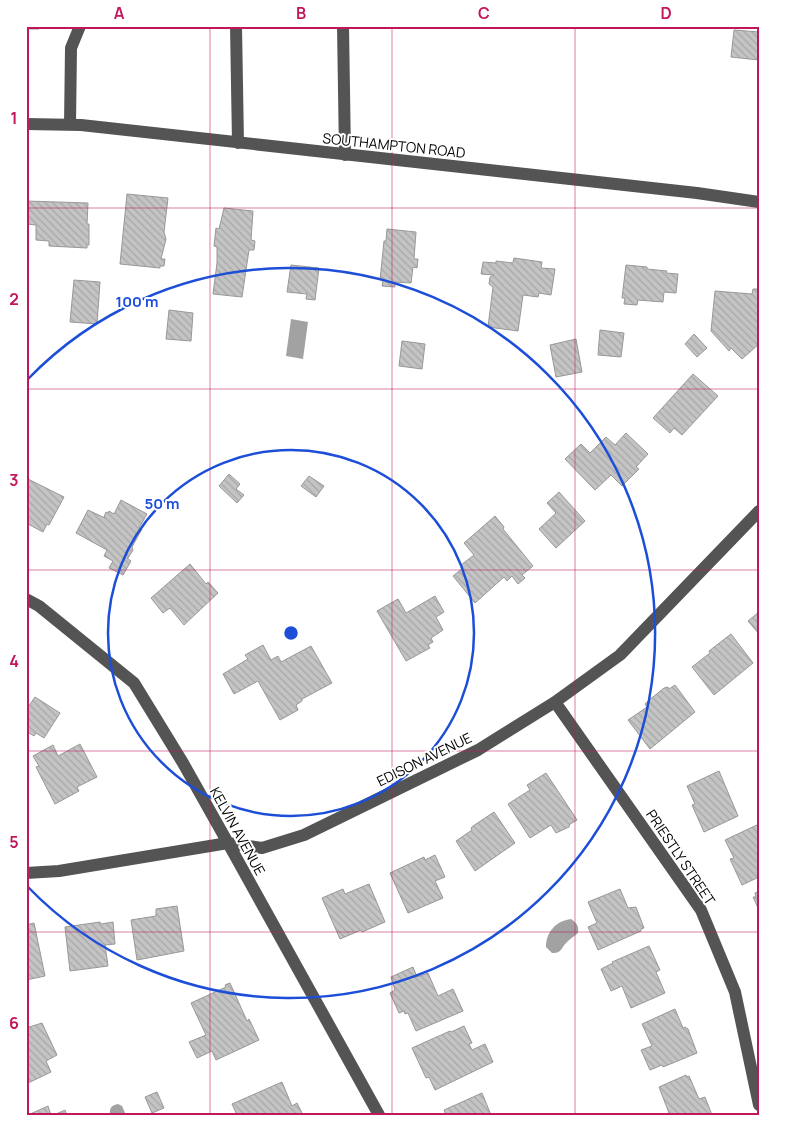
<svg xmlns="http://www.w3.org/2000/svg" width="785" height="1141" font-family="Manrope,sans-serif">
	<style>
		.water { fill: #a2a2a2 }
		.building { fill: url(#building-back-hatch); stroke: #989898 }
		.lines { fill: none; stroke-linecap: round; stroke-linejoin: round }
		.minor { stroke: #545454; stroke-width: 12 }
		.grid { fill: none; stroke: #c2185b; stroke-width: 1; stroke-opacity: 0.55 }
		.ring { fill: none; stroke: #1d4ed8; stroke-width: 2.5 }
		.labels { text-anchor: middle; dominant-baseline: central; stroke-width: 4; stroke-linejoin: round; paint-order: stroke }
		.street-label { font-size: 14px; fill: #000; stroke: #fff }
		.centre { fill: #1d4ed8; stroke: #fff; stroke-width: 2.5 }
		.ring-label { font-size: 15px; text-anchor: middle; font-weight: bold; fill: #1d4ed8; stroke: #fff; stroke-width: 4; stroke-linejoin: round; paint-order: stroke }
		.neatline { fill: none; stroke: #c2185b; stroke-width: 2 }
		.grid-label { font-size: 16px; text-anchor: middle; font-weight: bold; fill: #c2185b }
	</style>
	<defs>
		<pattern id="building-back-hatch" width="6" height="6" patternUnits="userSpaceOnUse" patternTransform="scale(1.25)"><rect width="6" height="6" fill="#c4c4c4"/><path d="M-1 5l2 2M0 0l6 6M5-1l2 2" fill="none" stroke="#a7a7a7"/></pattern>
	</defs>
	<rect width="100%" height="100%" fill="#fff"/>
	<path class="water" d="M291 319 308 322 303 359 286 356Z
		M571 919C577 923 579 926 578 933 575 936 571 938 568 941 561 947 562 954 552 953L546 947C546 932 556 921 571 919Z
		M118 1104 122 1106 126 1115H110C109 1108 112 1105 118 1104Z"/>
	<path class="building" d="M26 26H40L39 29H26Z
		M734 30 759 32V60L731 57Z
		M127 194 168 198 164 232 166 239 161 259H165L164 266H160V268L120 264Z
		M26 201 88 203 87 224H89V245H87V248L49 246V241L36 240V225L26 224Z
		M224 208 253 211 251 240 255 241 254 250H249L242 297 213 294 217 263V247L214 246 216 228 219 229Z
		M387 229 416 232 414 259H418L417 268 413 267 411 283 395 282V287L382 286 383 280H380L384 241H386Z
		M514 258 542 262 541 268 555 269 551 295 539 293 538 297 523 295 518 331 488 327 493 287 489 284 490 277 494 275 481 274 483 262 496 263V261L513 263Z
		M291 265 319 268 315 300 306 299 307 294 287 292Z
		M626 265 647 267V269L667 271 666 273 678 274 676 293 664 292 663 302 638 300 637 305 624 304 625 298H622Z
		M74 280 100 282 97 324 70 322Z
		M753 289H759V344L742 359 731 348 729 351 711 331 715 291 752 294Z
		M169 310 193 313 191 341 166 339Z
		M600 330 624 333 621 357 598 355Z
		M694 334 707 348 697 357 685 344Z
		M576 339 582 372 556 377 550 345Z
		M402 341 425 344 422 369 399 366Z
		M693 374 718 396 682 435 674 428 670 433 653 418Z
		M626 433 648 454 636 467 639 469 622 486 611 475 595 490 565 459 581 444 590 453 606 437 615 445Z
		M229 474 240 484 236 489 244 495 237 503 219 486Z
		M309 476 324 486 316 497 301 486Z
		M26 478 64 497 49 525 47 524 43 532 26 523Z
		M559 492 585 521 556 548 539 529 556 513 547 503Z
		M121 500 147 514 139 528 142 529 132 547 133 550 128 558H127L131 561 123 575 109 568 113 561 104 556 107 550 76 533 88 510 105 518 104 517 106 512 108 513 109 511 114 514Z
		M495 516 504 527 503 529 533 566 522 575 525 578 518 584 512 576 507 581 504 577 475 603 453 576 463 568 461 565 474 555 464 543Z
		M190 564 206 584 208 582 218 593 184 625 170 608 163 613 151 598Z
		M435 596 444 612 436 617 443 630 431 638 433 642 428 645 430 648 406 661 377 611 398 599 406 613Z
		M759 612V634L748 621Z
		M731 634 753 663 714 695 692 667 710 653 709 651Z
		M263 645 271 660 278 656 281 662 311 646 332 683 302 699V701L296 705 298 710 280 720 258 681 234 694 223 674 248 659 245 655Z
		M675 685 695 712 650 749 628 720 647 707 645 704 648 701 664 688 668 687 669 689Z
		M35 697 60 713 44 738 36 733 34 736 26 731V710Z
		M80 744 97 777 77 787 79 791 55 804 36 767 39 766 33 756 53 745 58 756Z
		M719 771 738 816 704 832 692 805 695 804 687 786Z
		M546 773 577 820 570 824 569 827 556 833 551 825 530 838 508 804 530 790 527 785Z
		M494 812 515 843 475 871 456 841 472 830 471 828 473 826Z
		M759 824V877L742 885 730 859 734 858 725 840Z
		M435 855 445 877 435 881 443 898 408 913 390 873 424 857 425 860Z
		M369 884 385 922 362 932 361 930 340 939 322 898 343 889 345 894Z
		M620 889 628 908 636 907 644 928 641 929V931L598 950 588 927 597 923 588 902Z
		M759 891V910L753 897H756L755 893Z
		M177 906 184 951 137 960 131 920 156 916V909Z
		M100 922 101 924 113 922 115 944 105 945 108 966 70 971 65 927Z
		M34 923 45 976 26 980V925Z
		M649 946 660 970 656 972 665 993 631 1008 622 986 611 991 601 969 613 963 612 962Z
		M413 967 417 977 428 973 438 996 453 989 463 1011 416 1031 408 1013 405 1014 404 1011 399 1013 390 993 395 990 391 977Z
		M230 983 247 1021 249 1019 259 1040 216 1060 212 1051 197 1058 189 1042 206 1035 191 1003 226 987 225 985Z
		M675 1009 683 1028 685 1027 688 1029 697 1053 663 1067 662 1065 650 1070 641 1050 652 1046 642 1024Z
		M42 1023 57 1055 46 1061 51 1072 26 1084V1028Z
		M464 1026 472 1043 469 1044 472 1050 485 1044 493 1062 435 1090 429 1077 426 1078 412 1048 450 1031 451 1032Z
		M686 1075 687 1077 689 1076 699 1099 705 1097 712 1115H664L669 1113 659 1087Z
		M282 1082 292 1106 297 1103 303 1115H237L232 1104Z
		M157 1092 164 1108 152 1113 145 1097Z
		M482 1093 491 1115H446L444 1110Z
		M48 1106 51 1115H28Z
		M65 1110 67 1115H54Z"/>
	<g class="lines">
		<path class="minor" d="M236 26 238 143
			M343 26 345 155
			M26 124 81 125 697 193 759 202
			M70 125 71 48 80 26
			M26 599 39 606 134 683 183 763 228 843 379 1115
			M555 702 701 910 735 992 759 1105
			M26 873 59 871 228 843 262 848 304 835 478 750 555 702 620 655 759 511"/>
	</g>
	<path class="grid" d="M210 26V1115M392 26V1115M575 26V1115M26 208H759M26 389H759M26 570H759M26 751H759M26 932H759"/>
	<g class="ring">
		<circle cx="291" cy="633" r="183"/>
		<path d="M28 379A365 365 0 1 1 28 887"/>
	</g>
	<g class="labels">
		<g class="street-label">
			<text transform="translate(394 145) rotate(6)">SOUTHAMPTON ROAD</text>
			<text transform="translate(424 759) rotate(-26)">EDISON AVENUE</text>
			<text transform="translate(238 831) rotate(61)">KELVIN AVENUE</text>
			<text transform="translate(681 857) rotate(56)">PRIESTLY STREET</text>
		</g>
	</g>
	<circle cx="291" cy="633" r="8" class="centre"/>
	<g class="ring-label">
		<text x="137" y="307">100 m</text>
		<text x="162" y="509">50 m</text>
	</g>
	<rect width="785" height="1141" fill="none" stroke="#ffffff" stroke-width="55"/>
	<rect x="28" y="28" width="730" height="1086" class="neatline"/>
	<g class="grid-label">
		<text x="119" y="19">A</text>
		<text x="301" y="19">B</text>
		<text x="484" y="19">C</text>
		<text x="666" y="19">D</text>
		<text x="14" y="124">1</text>
		<text x="14" y="305">2</text>
		<text x="14" y="486">3</text>
		<text x="14" y="667">4</text>
		<text x="14" y="848">5</text>
		<text x="14" y="1029">6</text>
	</g>
</svg>
